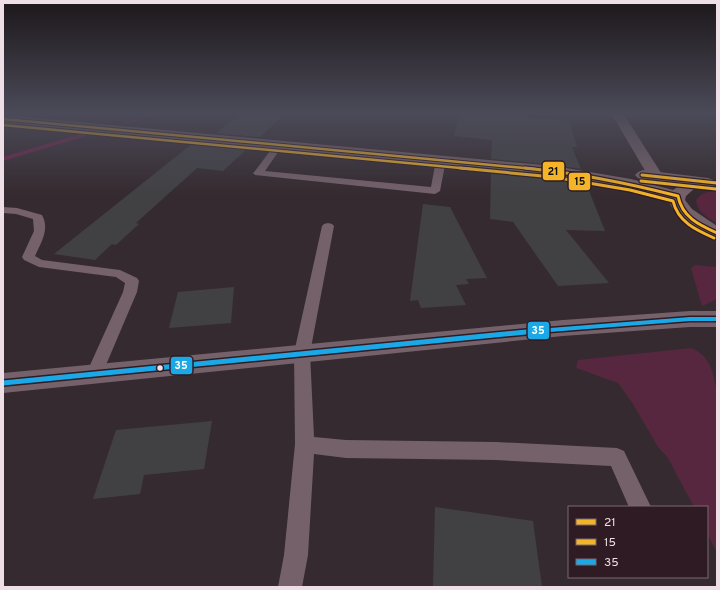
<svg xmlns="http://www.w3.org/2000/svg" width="720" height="590" font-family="Overpass,sans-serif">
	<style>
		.green { fill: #56273f }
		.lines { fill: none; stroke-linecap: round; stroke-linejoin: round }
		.stream { fill: #6f224b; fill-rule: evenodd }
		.building { fill: #414144 }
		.service { fill: #75616a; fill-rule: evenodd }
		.minor { fill: #75616a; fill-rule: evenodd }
		.tertiary { fill: #75616a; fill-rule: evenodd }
		.bus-1-far1-casing { stroke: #2f1b24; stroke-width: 4.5 }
		.bus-1-casing { stroke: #2f1b24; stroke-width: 5.5 }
		.bus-2-far1-casing { stroke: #2f1b24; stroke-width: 4.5 }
		.bus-2-casing { stroke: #2f1b24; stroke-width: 5.5 }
		.bus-3-far1-casing { stroke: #2f1b24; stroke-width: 7 }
		.bus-3-casing { stroke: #2f1b24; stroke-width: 8 }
		.bus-1-far1 { stroke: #f4b427; stroke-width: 2.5 }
		.bus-1 { stroke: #f4b427; stroke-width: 3 }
		.bus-2-far1 { stroke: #f4b427; stroke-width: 2.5 }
		.bus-2 { stroke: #f4b427; stroke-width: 3 }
		.bus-3-far1 { stroke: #1aa9e6; stroke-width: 4 }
		.bus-3 { stroke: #1aa9e6; stroke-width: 5 }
		.bus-dot { fill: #eddfe5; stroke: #2f1b24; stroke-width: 1.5 }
		.line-badge { stroke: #2f1b24; stroke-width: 1.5 }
		.badge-label { font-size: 11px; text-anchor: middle; font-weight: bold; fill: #fff }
		.pale-badge-label { font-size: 11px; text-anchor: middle; font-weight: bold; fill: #111 }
	</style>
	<rect width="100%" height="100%" fill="#352a2f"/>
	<path class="green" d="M717 191V223C707 218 698 212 696 201 700 193 708 191 717 191Z
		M695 265 717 267V299L702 306 691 268Z
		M691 348C712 357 713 373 717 393V553L707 533V507H694L668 458 658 447 633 404 618 383 576 368 578 360Z"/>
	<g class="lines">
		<path class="stream" d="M155 113H163L128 124 123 123Z
			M84 133 87 135 86 136 3 161V157Z"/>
	</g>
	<path class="building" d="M242 113H286L260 137 216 133Z
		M459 113H498V115L569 121 577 147H572L581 169 554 165 491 159 492 140 454 136Z
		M193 143 248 148 223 171 197 168 136 223 139 224 116 245 112 244 95 260 54 254Z
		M491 171 554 177 586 183 605 231 566 230 609 283 558 286 513 222 490 219Z
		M423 204 450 207 487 278 466 279 469 284 456 285 466 305 421 308 418 300 410 301Z
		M234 287 231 323 169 328 178 292Z
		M212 421 204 469 144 475 140 494 93 499 116 430Z
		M435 507 533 521 542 587H433Z"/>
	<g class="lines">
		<path class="service" d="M279 142 283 145 265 171 431 187 436 160 441 157 444 158 446 160 440 191 435 194 255 175 253 173 255 171 276 143Z
			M3 207 17 208 42 215C50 229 41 243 35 256L42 260 120 270 137 278 139 281 137 292 100 379 94 380 88 379 86 374 123 292 125 283 116 277 39 267 24 260 22 257 34 231 33 219 16 214 3 213Z
			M328 223 332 224 334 226 310 353 314 437 346 440 496 442 617 448 624 451 651 507H629L611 466 496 460 346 458 314 454 308 555 302 587H278L284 555 295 444 294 353 322 226 324 224Z"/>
		<path class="minor" d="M611 113H623L663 176 660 179 655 181 650 179Z
			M690 311H717V327H690L563 336 3 393V373L563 320Z"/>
		<path class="tertiary" d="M3 115 554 166 631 179 673 190 682 184 643 180 638 178 635 175 638 172 643 170 708 178 714 180 716 183 714 186 708 188 694 186 695 188 686 196 685 200 692 209 717 226V239C701 235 671 216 669 199L630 189 554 176 3 123Z"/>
		<g class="bus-1-far1-casing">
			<path id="bus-1-far1" d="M3 119 535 169"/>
		</g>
		<g class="bus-1-casing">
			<path id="bus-1" d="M525 168C577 173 627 183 678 196 682 217 699 225 717 233
				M642 175 717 183"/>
		</g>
		<g class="bus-2-far1-casing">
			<path id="bus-2-far1" d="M3 125 471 169"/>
		</g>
		<g class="bus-2-casing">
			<path id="bus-2" d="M460 168 553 177 630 190 673 201C678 222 696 230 714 238
				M641 181 716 189"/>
		</g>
		<g class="bus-3-far1-casing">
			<path id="bus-3-far1" d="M537 331 690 319H717"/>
		</g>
		<g class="bus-3-casing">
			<path id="bus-3" d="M3 383 547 330"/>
		</g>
		<use href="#bus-1-far1" class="bus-1-far1"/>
		<use href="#bus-1" class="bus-1"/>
		<use href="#bus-2-far1" class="bus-2-far1"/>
		<use href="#bus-2" class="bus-2"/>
		<use href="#bus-3-far1" class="bus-3-far1"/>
		<use href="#bus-3" class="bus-3"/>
	</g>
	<linearGradient id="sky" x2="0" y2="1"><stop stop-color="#1d171a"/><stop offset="0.58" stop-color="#4b4a58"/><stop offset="1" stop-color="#4b4a58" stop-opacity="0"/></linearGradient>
	<rect width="720" height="195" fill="url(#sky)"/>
	<circle class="bus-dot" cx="160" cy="368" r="3.5"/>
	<g class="line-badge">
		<rect x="542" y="161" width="23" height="20" rx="4" fill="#f4b427"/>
		<rect x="568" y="172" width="23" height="19" rx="4" fill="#f4b427"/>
		<rect x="527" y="321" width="23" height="19" rx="4" fill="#1aa9e6"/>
		<rect x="170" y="356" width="23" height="19" rx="4" fill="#1aa9e6"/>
	</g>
	<g class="badge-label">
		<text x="538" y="334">35</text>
		<text x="181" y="369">35</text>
	</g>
	<g class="pale-badge-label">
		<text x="553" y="175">21</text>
		<text x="580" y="185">15</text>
	</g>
	<rect width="720" height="590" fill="none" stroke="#eddfe5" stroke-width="8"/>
	<rect x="568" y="506" width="140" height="72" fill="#2f1b24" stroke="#7b6971"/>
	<rect x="576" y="519" width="20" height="6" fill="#f4b427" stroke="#7b6971"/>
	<text x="604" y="526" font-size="12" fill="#eddfe5">21</text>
	<rect x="576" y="539" width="20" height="6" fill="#f4b427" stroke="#7b6971"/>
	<text x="604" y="546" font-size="12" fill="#eddfe5">15</text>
	<rect x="576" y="559" width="20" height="6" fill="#1aa9e6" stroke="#7b6971"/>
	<text x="604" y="566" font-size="12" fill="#eddfe5">35</text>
</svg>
